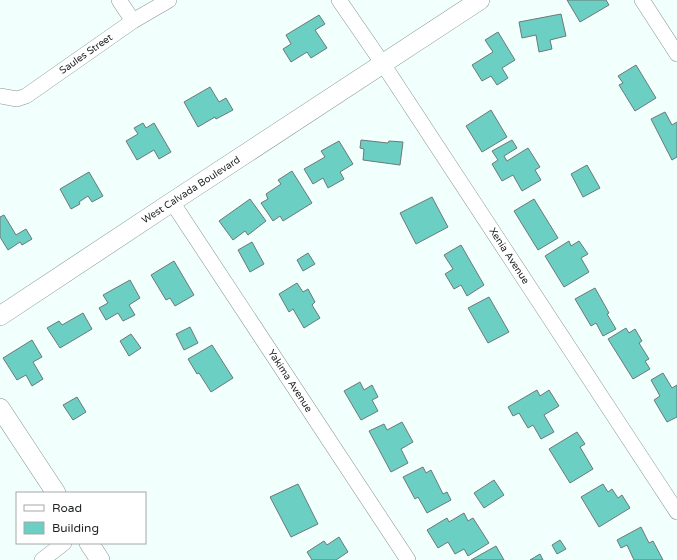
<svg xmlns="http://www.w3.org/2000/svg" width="677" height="560" font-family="'Varela Round',sans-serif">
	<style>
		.building { fill: #6bcfc4; stroke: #6d7977 }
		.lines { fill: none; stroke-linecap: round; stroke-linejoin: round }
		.minor-casing { stroke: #879492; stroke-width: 16 }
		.major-casing { stroke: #879492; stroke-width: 20 }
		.minor { stroke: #fff; stroke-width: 15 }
		.major { stroke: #fff; stroke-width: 19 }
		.labels { text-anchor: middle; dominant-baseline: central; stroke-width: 3; stroke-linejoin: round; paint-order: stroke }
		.street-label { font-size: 10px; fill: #1e2322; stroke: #fff }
	</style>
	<rect width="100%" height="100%" fill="#f1fffd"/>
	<path class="building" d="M567 0H606L609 5 580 22Z
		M561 14 566 36 550 40 552 49 539 52 536 35 522 38 519 22Z
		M319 15 325 24 315 30 327 48 311 58 307 52 291 62 283 49 291 44 286 35Z
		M498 32 515 60 502 68 508 78 497 85 491 76 482 81 472 65 493 52 485 40Z
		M636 65 656 98 635 111 619 85 623 83 618 76Z
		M210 87 219 102 226 98 233 110 216 119 215 117 198 127 184 102Z
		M491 110 507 137 482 152 466 126Z
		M665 112 672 125 677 122V157L672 160 651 119Z
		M143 123 146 128 154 123 171 152 159 159 154 150 137 160 126 141 138 134 134 128Z
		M361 140 388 143 389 141 403 142 400 165 363 160 364 149 360 148Z
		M512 140 517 148 504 156 507 161 528 148 540 167 535 170 541 180 522 191 513 175 502 181 492 164 498 160 492 151Z
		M339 141 353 164 340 172 344 179 328 188 323 178 313 184 304 169 325 157 321 151Z
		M587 165 600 188 583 197 571 174Z
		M292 171 312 203 283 221 280 216 273 221 261 203 268 199 266 194 281 184 278 180Z
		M89 172 103 196 92 202 88 196 79 202 80 204 71 209 60 189Z
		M432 197 448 227 416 244 400 213Z
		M250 199 266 221 248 235 245 231 233 240 219 221Z
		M534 199 558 238 538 250 514 211Z
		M4 215 16 235 26 229 32 239 22 245 20 242 8 250 0 237V217Z
		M569 241 571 246 579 241 588 254 581 258 589 272 564 287 545 256Z
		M252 242 264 264 250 272 238 250Z
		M461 245 484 285 467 296 461 285 454 289 445 274 453 269 444 255Z
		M308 253 315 264 303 271 297 260Z
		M174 261 194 295 175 306 170 298 166 300 151 275Z
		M130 280 140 298 129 305 135 315 123 321 118 313 106 320 99 308 108 303 103 295Z
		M297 283 303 292 308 289 315 302 312 305 320 318 304 328 293 309 289 312 279 294Z
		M595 288 609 313 607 314 616 329 603 336 596 323 591 326 575 299Z
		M489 297 509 332 488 343 468 308Z
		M83 313 92 329 60 348 47 328 59 321 62 325Z
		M190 327 198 343 184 350 176 334Z
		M626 328 629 333 635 329 642 341 639 343 649 359 645 361 650 369 633 379 608 339Z
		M131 334 141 348 129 356 120 341Z
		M32 340 42 357 33 362 43 379 32 386 26 375 17 380 3 358Z
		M212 345 233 378 211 392 199 373 197 374 188 359Z
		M663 373 672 388 677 385V417L667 422 654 400 660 396 651 380Z
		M360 382 364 390 372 385 378 397 372 400 378 411 361 420 344 391Z
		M537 390 540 396 549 390 559 406 544 415 554 432 541 439 533 425 528 428 519 413 513 416 508 407Z
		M77 397 86 412 73 420 63 405Z
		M402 422 413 442 401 449 408 463 391 472 369 431 384 424 387 430Z
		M577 432 585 444 580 447 593 469 570 483 549 449Z
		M423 467 426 473 431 470 443 494 447 492 451 500 427 513 418 497 415 499 403 477Z
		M494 480 504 495 484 508 474 493Z
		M298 484 318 524 291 537 270 497Z
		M603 484 608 492 612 489 618 498 622 495 630 508 599 527 581 497Z
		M464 513 468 521 473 518 489 543 468 556 464 549 455 554 448 542 438 548 427 530 447 518 449 522Z
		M641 527 649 543 653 541 663 560H634L627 545 621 548 617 540Z
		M339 537 348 552 336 560H312L307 552 324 541 327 545Z
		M560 540 566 549 557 554 552 545Z
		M496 546 504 560H471Z
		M540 554 543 560H530Z"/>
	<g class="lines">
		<g class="minor-casing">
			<path id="minor" d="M119 0 133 21
				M339 0 383 64 677 512
				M642 0 677 54
				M0 96 17 99 26 96 133 21 169 0
				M172 202 408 560
				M42 560 64 543"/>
		</g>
		<g class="major-casing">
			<path id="major" d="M0 316 172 202 480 0
				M0 408 56 493
				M89 543 100 560"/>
		</g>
		<use href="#minor" class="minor"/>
		<use href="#major" class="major"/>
	</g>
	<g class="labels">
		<g class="street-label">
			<text transform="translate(86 54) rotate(-35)">Saules Street</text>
			<text transform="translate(191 190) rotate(-33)">West Calvada Boulevard</text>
			<text transform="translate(509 256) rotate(57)">Xenia Avenue</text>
			<text transform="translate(290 381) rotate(57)">Yakima Avenue</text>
		</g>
	</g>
	<rect x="16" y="492" width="130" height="52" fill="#ffffff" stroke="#a5a7a7"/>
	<rect x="24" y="505" width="20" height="6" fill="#ffffff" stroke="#a5a7a7"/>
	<text x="52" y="512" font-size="12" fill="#1e2322">Road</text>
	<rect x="24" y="522" width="20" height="12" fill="#6bcfc4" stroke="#a5a7a7"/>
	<text x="52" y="532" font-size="12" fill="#1e2322">Building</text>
</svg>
